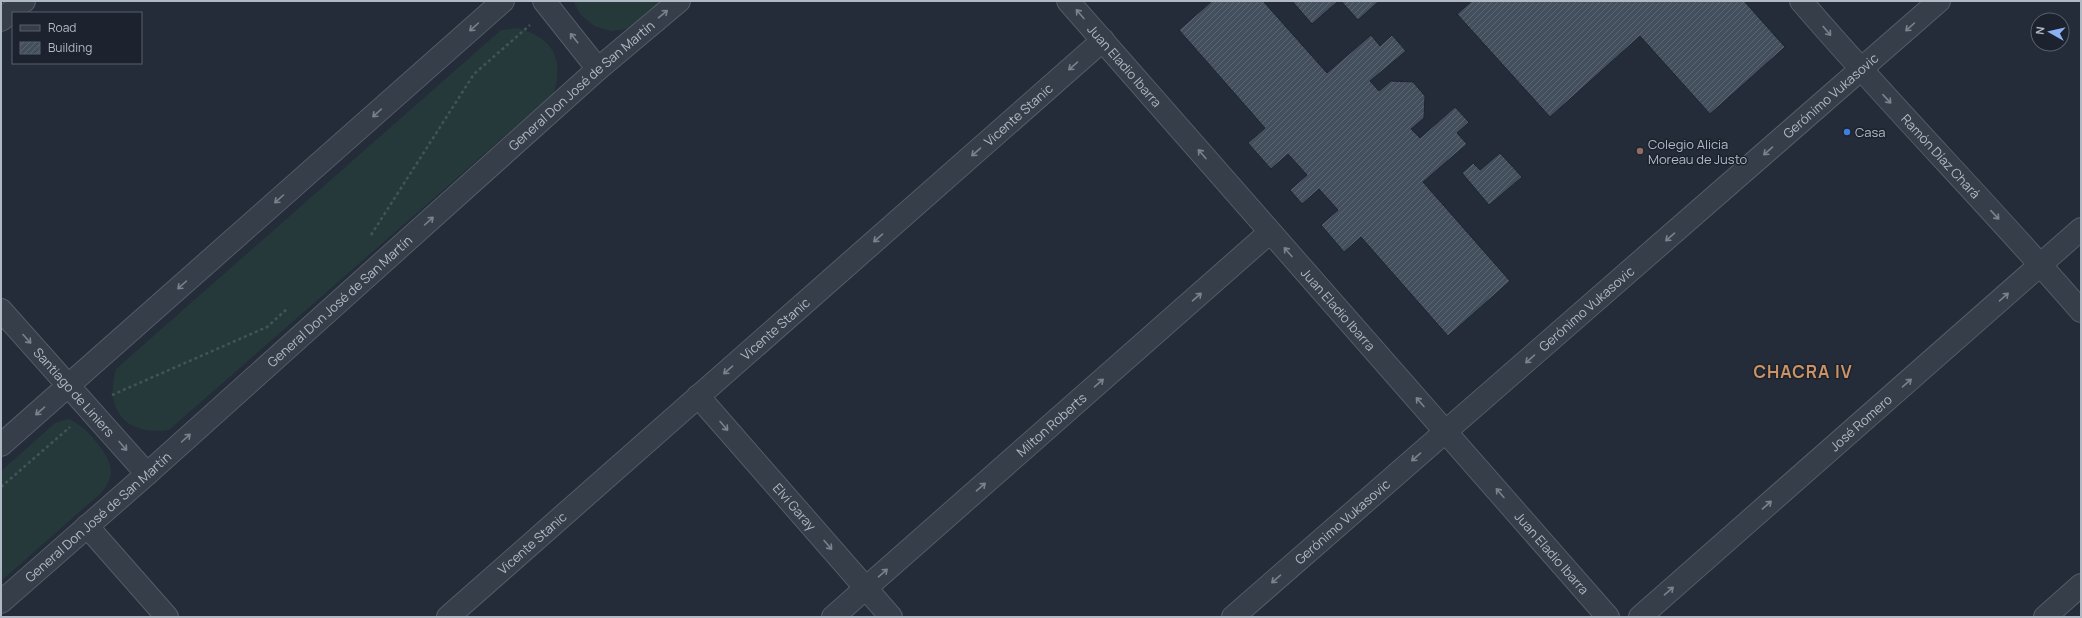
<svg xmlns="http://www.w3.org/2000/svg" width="2082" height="618" font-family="Manrope,sans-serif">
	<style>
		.grass { fill: #26393a }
		.building { fill: url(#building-hatch); stroke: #1e2530 }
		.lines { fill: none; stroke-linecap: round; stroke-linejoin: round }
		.minor-casing { stroke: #545c67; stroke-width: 24 }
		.path { stroke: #425457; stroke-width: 2.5; stroke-dasharray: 3 3; stroke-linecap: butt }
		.minor { stroke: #363e49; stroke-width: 22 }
		.oneway { stroke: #7a828d }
		.shop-dot { fill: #3f7fe0; stroke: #1c232e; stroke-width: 1.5 }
		.education-dot { fill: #8d6e63; stroke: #1c232e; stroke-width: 1.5 }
		.labels { text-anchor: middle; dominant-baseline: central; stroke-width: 3; stroke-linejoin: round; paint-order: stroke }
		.street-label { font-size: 13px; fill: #b1b9c5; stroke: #1c232e }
		.poi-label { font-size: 13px; fill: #b1b9c5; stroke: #1c232e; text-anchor: start }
		.district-label { font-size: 17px; font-weight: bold; letter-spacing: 1px; fill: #cd9364; stroke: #1c232e }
	</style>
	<defs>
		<pattern id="building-hatch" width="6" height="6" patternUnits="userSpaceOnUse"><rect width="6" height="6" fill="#444f5d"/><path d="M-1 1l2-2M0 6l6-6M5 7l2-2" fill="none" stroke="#5d6673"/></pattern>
	</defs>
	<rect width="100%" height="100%" fill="#232c38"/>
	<path class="grass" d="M573 1H661L628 29 611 31 594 26 581 15Z
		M518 28C553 38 564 58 554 93L169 430C126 436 104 410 116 369L501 30Z
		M68 419C83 423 113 457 111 473 110 481 106 487 101 493L1 581V471L55 423Z"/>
	<path class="building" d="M1212 1H1263L1327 73 1371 35 1380 46 1392 35 1406 51 1370 81 1379 91 1391 81 1413 82 1425 96 1424 118 1411 129 1420 138 1455 107 1469 122 1457 133 1467 144 1423 182 1510 281 1448 336 1361 237 1344 252 1321 225 1338 210 1319 189 1302 204 1290 190 1307 175 1288 154 1271 169 1248 143 1265 128 1179 30Z
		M1292 1H1338L1312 24Z
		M1341 1H1379L1358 20Z
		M1472 1H1744L1785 47 1710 114 1640 36 1550 117 1457 14Z
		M1500 153 1522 177 1489 205 1462 173 1473 163 1480 170Z"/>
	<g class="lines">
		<g class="minor-casing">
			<g id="minor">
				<path d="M544 1 598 69"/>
				<path id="s1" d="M1068 1 1608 617"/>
				<path id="s2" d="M1801 1C1892 107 1990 206 2081 311"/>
				<path d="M1 20 24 1"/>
				<path id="s3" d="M1 310 147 474"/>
				<path id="s4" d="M698 396 891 617"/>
				<path d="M1 445 503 1"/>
				<path d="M87 526 167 617"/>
				<path id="s5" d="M1 602 147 474 598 69 679 1"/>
				<path id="s6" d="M448 617 1103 40"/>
				<path id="s7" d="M833 617 1270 232"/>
				<path id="s8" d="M1233 617 1939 1"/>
				<path id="s9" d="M1640 617 2081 229"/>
				<path d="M2045 617 2081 585"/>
			</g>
		</g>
		<path class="path" d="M371 235 474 74 530 25
			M112 395 267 327 288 308
			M1 487 70 427"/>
		<use href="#minor" class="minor"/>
	</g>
	<defs><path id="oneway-shaft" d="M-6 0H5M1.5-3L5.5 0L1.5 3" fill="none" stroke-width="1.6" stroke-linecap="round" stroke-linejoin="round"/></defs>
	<g class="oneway">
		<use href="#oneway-shaft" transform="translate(663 14) rotate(-40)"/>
		<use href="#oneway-shaft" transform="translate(1080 14) rotate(-131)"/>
		<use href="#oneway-shaft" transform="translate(474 27) rotate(138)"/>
		<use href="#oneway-shaft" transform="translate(1910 27) rotate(138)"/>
		<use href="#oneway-shaft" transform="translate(1827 31) rotate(50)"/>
		<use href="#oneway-shaft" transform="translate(574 38) rotate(-129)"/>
		<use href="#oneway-shaft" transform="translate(1073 66) rotate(139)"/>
		<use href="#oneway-shaft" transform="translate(1887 99) rotate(47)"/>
		<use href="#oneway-shaft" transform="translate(377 113) rotate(138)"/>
		<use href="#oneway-shaft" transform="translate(1768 151) rotate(139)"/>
		<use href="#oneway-shaft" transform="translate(976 152) rotate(139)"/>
		<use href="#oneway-shaft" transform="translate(1202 154) rotate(-131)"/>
		<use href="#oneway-shaft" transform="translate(279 199) rotate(138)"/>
		<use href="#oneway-shaft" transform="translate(1995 215) rotate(47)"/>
		<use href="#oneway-shaft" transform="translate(429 221) rotate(-42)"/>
		<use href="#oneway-shaft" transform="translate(1670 237) rotate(139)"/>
		<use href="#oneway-shaft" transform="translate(878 238) rotate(139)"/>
		<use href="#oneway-shaft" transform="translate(1288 252) rotate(-131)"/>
		<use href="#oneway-shaft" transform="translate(182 285) rotate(138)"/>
		<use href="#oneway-shaft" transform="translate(1197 297) rotate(-41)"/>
		<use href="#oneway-shaft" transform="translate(2004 297) rotate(-41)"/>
		<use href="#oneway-shaft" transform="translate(27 339) rotate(48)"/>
		<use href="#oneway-shaft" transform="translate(1530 359) rotate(139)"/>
		<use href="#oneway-shaft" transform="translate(728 370) rotate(139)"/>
		<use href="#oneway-shaft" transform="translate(1099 383) rotate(-41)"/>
		<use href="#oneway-shaft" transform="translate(1907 383) rotate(-41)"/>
		<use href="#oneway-shaft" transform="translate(1420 402) rotate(-131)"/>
		<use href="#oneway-shaft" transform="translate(40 411) rotate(139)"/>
		<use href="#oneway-shaft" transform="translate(724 426) rotate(49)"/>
		<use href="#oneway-shaft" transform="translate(186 438) rotate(-42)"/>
		<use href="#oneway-shaft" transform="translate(123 446) rotate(49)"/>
		<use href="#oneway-shaft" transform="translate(1416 457) rotate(139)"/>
		<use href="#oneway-shaft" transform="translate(981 487) rotate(-41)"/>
		<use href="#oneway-shaft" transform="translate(1500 493) rotate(-131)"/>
		<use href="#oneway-shaft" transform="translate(1767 505) rotate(-41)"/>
		<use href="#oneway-shaft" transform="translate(828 545) rotate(49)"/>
		<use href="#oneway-shaft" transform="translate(883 573) rotate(-41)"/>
		<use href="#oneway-shaft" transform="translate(1276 579) rotate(139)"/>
		<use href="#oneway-shaft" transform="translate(1669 591) rotate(-41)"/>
	</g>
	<circle class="shop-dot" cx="1847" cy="132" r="4"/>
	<circle class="education-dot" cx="1640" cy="151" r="4"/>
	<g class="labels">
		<g class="street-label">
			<text stroke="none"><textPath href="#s1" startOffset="86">Juan Eladio Ibarra</textPath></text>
			<text stroke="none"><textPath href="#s5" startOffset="777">General Don José de San Martín</textPath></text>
			<text stroke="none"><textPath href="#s8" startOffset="793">Gerónimo Vukasovic</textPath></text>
			<text stroke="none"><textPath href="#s6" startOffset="760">Vicente Stanic</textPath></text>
			<text stroke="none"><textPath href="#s2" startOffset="209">Ramón Díaz Chará</textPath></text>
			<text stroke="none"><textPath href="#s5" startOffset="453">General Don José de San Martín</textPath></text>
			<text stroke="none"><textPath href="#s1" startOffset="410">Juan Eladio Ibarra</textPath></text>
			<text stroke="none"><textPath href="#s8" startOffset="469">Gerónimo Vukasovic</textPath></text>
			<text stroke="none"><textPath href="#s6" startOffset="436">Vicente Stanic</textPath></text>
			<text stroke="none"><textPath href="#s3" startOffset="110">Santiago de Liniers</textPath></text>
			<text stroke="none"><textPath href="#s9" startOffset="294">José Romero</textPath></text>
			<text stroke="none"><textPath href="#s7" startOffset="291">Milton Roberts</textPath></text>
			<text stroke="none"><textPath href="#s4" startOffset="147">Elvi Garay</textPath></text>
			<text stroke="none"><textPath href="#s5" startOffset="129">General Don José de San Martín</textPath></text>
			<text stroke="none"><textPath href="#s8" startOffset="145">Gerónimo Vukasovic</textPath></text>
			<text stroke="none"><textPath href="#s6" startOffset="112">Vicente Stanic</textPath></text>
			<text stroke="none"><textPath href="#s1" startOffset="734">Juan Eladio Ibarra</textPath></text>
		</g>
		<g class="poi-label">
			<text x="1855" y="132">Casa</text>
			<text x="1648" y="144">Colegio Alicia<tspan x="1648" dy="15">Moreau de Justo</tspan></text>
		</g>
		<g class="district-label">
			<text x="1803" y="371">CHACRA IV</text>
		</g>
	</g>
	<rect width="2082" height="618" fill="none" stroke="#b1b9c5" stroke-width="4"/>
	<rect x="12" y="12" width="130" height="52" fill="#1c232e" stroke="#585f6a"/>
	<rect x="20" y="25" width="20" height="6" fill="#363e49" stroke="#585f6a"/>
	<text x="48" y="32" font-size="12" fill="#b1b9c5">Road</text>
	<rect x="20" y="42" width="20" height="12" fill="url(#building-hatch)" stroke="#585f6a"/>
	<text x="48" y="52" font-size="12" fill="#b1b9c5">Building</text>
	<g transform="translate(2050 32) rotate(278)"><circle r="19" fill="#1c232e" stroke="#585f6a"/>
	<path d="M0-3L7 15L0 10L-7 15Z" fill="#8ab1f2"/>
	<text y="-6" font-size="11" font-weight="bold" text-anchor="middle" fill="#b1b9c5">N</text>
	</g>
</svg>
